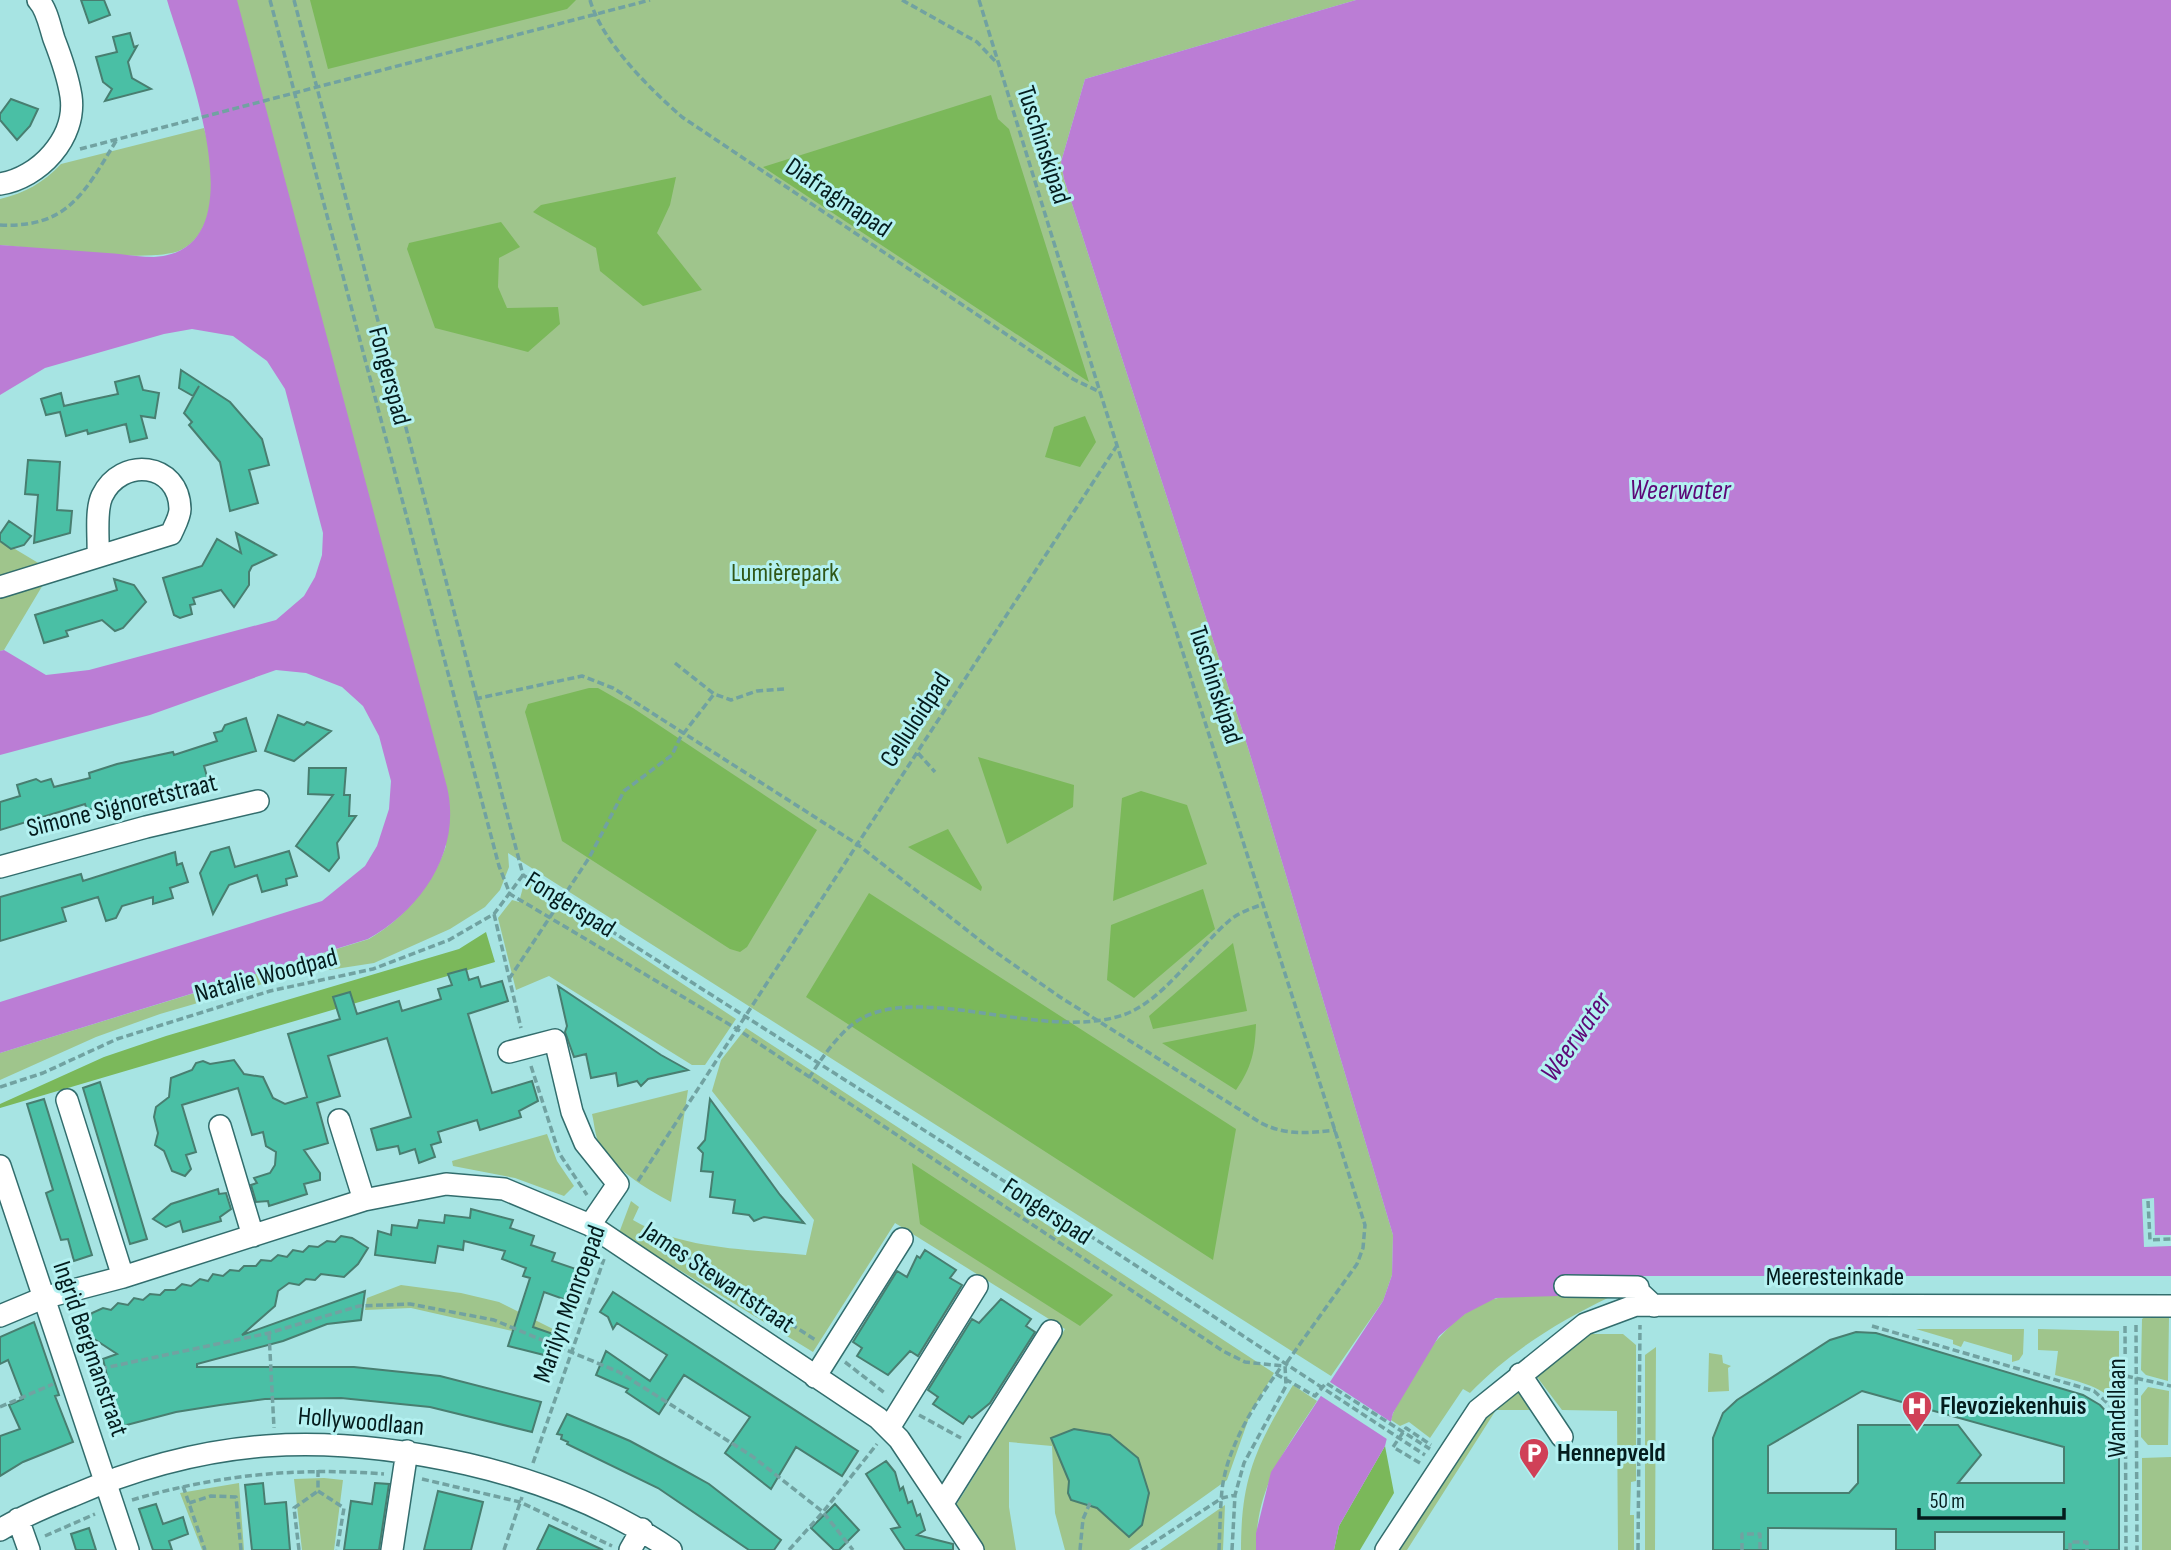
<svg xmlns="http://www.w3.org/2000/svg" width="2171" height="1550" font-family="'Sofia Sans Condensed',sans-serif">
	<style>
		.green { fill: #9fc58c }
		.forest { fill: #7bb85a }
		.water { fill: #bb7dd5 }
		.pier { fill: #a7e4e3 }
		.building { fill: #4abfa5; stroke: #487e70; stroke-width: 2; fill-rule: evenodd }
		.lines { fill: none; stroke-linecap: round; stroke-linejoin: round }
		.minor-casing { stroke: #326d6d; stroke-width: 24 }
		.path { stroke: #71a2a1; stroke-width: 3.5; stroke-dasharray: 7 3.5; stroke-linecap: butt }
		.minor { stroke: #fff; stroke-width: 21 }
		.labels { text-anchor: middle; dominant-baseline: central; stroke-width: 6; stroke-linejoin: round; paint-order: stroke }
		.street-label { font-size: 26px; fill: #041c1d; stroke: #b4f1f1 }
		.park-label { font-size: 26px; fill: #305717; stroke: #b4f1f1 }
		.poi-label { font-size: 26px; font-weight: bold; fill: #041c1d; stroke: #b4f1f1; text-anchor: start }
		.water-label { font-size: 28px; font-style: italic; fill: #5d0777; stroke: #b4f1f1 }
	</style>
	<rect width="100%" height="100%" fill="#a7e4e3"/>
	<path class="green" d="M235 0H1356L1085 79 1061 162 1064 179 1249 751 1393 1235 1392 1275 1383 1301 1331 1376 508 853 509 867 500 890 485 907 450 929 374 963 290 976 160 1014 96 1037 0 1080V1053L369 939C404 919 433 884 446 846Z
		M204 128C214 162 221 231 181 250 152 264 37 248 0 245V199C25 193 43 183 61 164Z
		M0 540 40 564 0 576Z
		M47 578 4 650 0 651V592Z
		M525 880 736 1019 705 1065H692L549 976 516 990 498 918 512 900 519 902Z
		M746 1028 1274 1373 1251 1412 1227 1480 1129 1550H1065L1055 1513 1052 1446 1009 1442V1507L1016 1550H982L955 1507 1065 1329 895 1223 813 1352 619 1233 631 1201 639 1207 633 1220C683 1250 749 1249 806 1255L814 1220 712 1091 721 1060Z
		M688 1090 671 1202C645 1188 613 1169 598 1141 595 1134 594 1122 592 1114Z
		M547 1134 557 1161 574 1186 564 1196 515 1178 453 1166 452 1161Z
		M1558 1276H1562L1565 1294 1610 1297C1559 1321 1509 1352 1470 1393L1463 1389 1430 1438 1409 1422 1400 1426 1391 1420C1406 1376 1450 1308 1498 1298 1518 1294 1538 1295 1558 1296Z
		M401 1285 461 1293 499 1302 555 1330 552 1340 411 1308 365 1310 367 1298Z
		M2163 1315 2169 1318 2168 1381 2146 1375 2141 1370 2142 1319 2146 1316Z
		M1916 1329H2024L2023 1354 2019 1360 2012 1362V1355L1964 1341 1961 1347 1953 1344V1340Z
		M2038 1329 2119 1331V1407C2104 1386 2079 1382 2055 1375L2058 1351 2038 1350Z
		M1589 1334H1623L1636 1345V1481L1631 1482 1630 1515H1634V1550H1618L1617 1411 1562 1410 1537 1377 1536 1372Z
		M1656 1347 1655 1550H1645V1355Z
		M1709 1353 1722 1355 1723 1363 1731 1366 1728 1368 1729 1391 1708 1392Z
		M1293 1385 1317 1401C1284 1452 1256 1486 1256 1550H1241C1241 1477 1256 1447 1293 1385Z
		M2148 1387 2169 1391 2168 1445H2148L2141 1437V1396Z
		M1513 1390 1519 1391 1534 1410H1496L1407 1550H1395L1480 1418Z
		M2171 1457V1550H2142V1458Z
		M324 1478 343 1480 334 1550H302L294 1479Z
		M239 1483 244 1550H202L180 1493Z
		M1225 1505 1223 1550H1160Z"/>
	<path class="forest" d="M310 0H576L567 9 328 69Z
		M991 95 998 119 1009 129 1089 382 763 167Z
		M676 177 670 205 657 233 702 290 643 306 600 271 596 248 533 212 541 205Z
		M501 222 520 247 499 258 498 287 507 308 558 307 560 324 528 352 435 328 407 249 409 243Z
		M1085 416 1096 442 1080 467 1045 457 1054 427Z
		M589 688H598L633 708 817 830 747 947 740 952 730 949 562 841 525 712 528 704Z
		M978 757 1074 785 1073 807 1007 844Z
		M1141 791 1187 805 1207 864 1113 901 1122 798Z
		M948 829 982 887 981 891 908 847Z
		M1203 889 1215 929 1134 998 1107 980 1111 925Z
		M869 893 1236 1129 1213 1260 806 997Z
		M486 932 495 962 0 1108V1104L104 1057 166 1036 459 949Z
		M1233 943 1247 1011 1153 1029 1149 1016Z
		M1256 1024C1255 1051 1252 1067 1236 1090L1162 1043Z
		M912 1163 1113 1295 1080 1326 920 1224Z
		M1385 1446 1394 1493 1360 1550H1334L1339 1526Z"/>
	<path class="water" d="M167 0H237L447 787C462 850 422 909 368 939L0 1053V1002L322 901 365 866 377 846 389 809 391 781 379 736 363 706 342 687 306 673 276 670 150 715 0 755V651L4 650 46 675 89 670 276 620 304 596 315 577 322 555 323 533 285 389 267 361 233 336 192 329 164 334 45 368 0 395V245C36 248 71 250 107 253 122 254 139 257 154 257 264 251 183 56 167 0Z
		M1356 0H2171V1276H1558V1296L1496 1298 1465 1314 1439 1336 1393 1413 1385 1446 1339 1526 1334 1550H1256V1533L1271 1472 1383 1301 1392 1275 1393 1235 1249 751 1064 179 1061 162 1085 79Z"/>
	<path class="pier" d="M2154 1198 2155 1235H2171V1246L2144 1247 2142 1199Z
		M1327 1380 1394 1424 1390 1441 1318 1394Z"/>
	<path class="building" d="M81 0H104L110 15 89 23Z
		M130 33 134 47 137 46 128 62 132 78 151 89 105 101 112 89 103 82 96 57 117 52 113 37Z
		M11 99 38 109 30 126 17 140 0 120V114Z
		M181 370 230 402 262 439 269 465 249 470 258 503 230 511 220 462 189 425 192 422 184 413 199 386 193 396 179 388Z
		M139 376 143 390 159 393 155 418 141 416 147 438 130 442 126 424 88 434 87 430 66 436 60 412 46 415 41 399 61 393 64 406 90 400 118 394 115 382Z
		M28 460 60 462 57 510 72 511 70 533 34 543 38 495 25 494Z
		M9 521 31 536 24 545 11 549 0 541V534Z
		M236 533 276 555 252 566 249 572V585L234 607 221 590 193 598 195 604 190 605 192 614 180 618 174 615 163 578 202 566 217 539 241 553Z
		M114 579 134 585 146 602 123 628 115 631 102 620 66 631 68 636 44 643 35 615 117 590Z
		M278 715 304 725 307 722 331 731 294 761 265 751Z
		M246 718 256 751 204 766 208 780 87 810 85 804 0 830V802L20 796 17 785 36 779 41 782 51 779 54 787 90 778 89 773 117 764 173 752 174 755 217 741 214 733 222 731 225 725Z
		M309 768H346L344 795H350L349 816H356L337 843 339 858 329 871 296 846 333 795 308 794Z
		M229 847 235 867 289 851 297 876 286 879 287 885 262 892 257 875 229 885 213 914 200 873 211 852Z
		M175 852 177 865 182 863 188 882 170 888 173 898 153 904V897L122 906 116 918 106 921 98 897 62 908 66 921 0 941V897L81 874 83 881Z
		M466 969 469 980 478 977 481 987 502 981 508 1001 468 1014 492 1093 532 1081 538 1101 519 1111 521 1117 480 1130 477 1120 438 1132 441 1142 431 1145 435 1157 419 1163 415 1149 400 1154 398 1146 377 1150 371 1129 411 1117 387 1038 328 1056 340 1096 317 1103 328 1143 304 1150 320 1173V1180L304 1184 307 1194 269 1206 268 1201 256 1202 251 1185 257 1183 254 1178 270 1173 275 1165 276 1152 266 1146 263 1132 252 1135 238 1088 182 1105 196 1152 186 1155 191 1169 185 1176 172 1171 164 1151 155 1145 158 1133 154 1117 156 1107 169 1097 171 1078 192 1070 196 1063 203 1061 210 1064 234 1060 244 1074 263 1077 273 1098 285 1104 307 1097 288 1034 340 1019 333 997 350 992 357 1014 399 1001 402 1011 441 999 438 989 452 985 448 974Z
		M558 986 661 1055 688 1070 648 1079 641 1086 637 1081 618 1086 616 1073 591 1078 586 1054 574 1057 565 1032 567 1026Z
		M100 1082 147 1239 130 1244 83 1088Z
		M44 1099 92 1255 74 1261 68 1239 61 1240 46 1193 53 1190 27 1104Z
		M710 1099 780 1195 804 1223 764 1217 754 1221 749 1215 733 1213 735 1200 710 1197 713 1172 701 1171 703 1153 698 1148 705 1140Z
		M218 1189 219 1194 226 1193 231 1209 220 1217 221 1221 183 1232 180 1221 166 1227 153 1219 171 1204Z
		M471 1209 513 1220 510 1228 534 1236 531 1245 555 1253 552 1261 576 1269 573 1277 586 1282 579 1301 570 1298 569 1301 544 1292 533 1327 559 1336 552 1357 508 1346 530 1278 523 1276 526 1268 502 1259 505 1251 464 1241 463 1250 438 1246 435 1263 375 1255 378 1231 391 1235 392 1225 417 1228 419 1220 444 1223 445 1215 470 1218Z
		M341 1236 352 1238 368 1248 358 1264 344 1277 321 1274 315 1280 306 1279 299 1285 289 1283 278 1291 275 1306 242 1335 365 1291 361 1320 327 1324 283 1341 197 1364V1367H354L440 1376 541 1402 532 1432 430 1407 341 1398 265 1399 220 1405 176 1412 119 1427 103 1359 117 1354 88 1335 87 1323 92 1313 103 1308 111 1310 118 1303 128 1305 134 1298 143 1300 150 1294 160 1295 165 1290H175L182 1284 191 1286 200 1279 208 1281 213 1274 223 1276 230 1270 239 1271 244 1266H256L261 1260 271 1261 278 1255 287 1257 293 1250 303 1252 309 1246 318 1247 327 1241 335 1242Z
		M925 1250 956 1270 950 1278 962 1285 918 1356 910 1351 888 1375 857 1356 862 1348 853 1342 897 1271 907 1277 917 1256 920 1258Z
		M613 1292 858 1451 842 1476 796 1447 771 1489 725 1453 750 1417 684 1375 659 1414 626 1392 628 1389 596 1375 606 1351 650 1381 667 1355 617 1323 613 1329 608 1317 600 1312Z
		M1001 1299 1031 1319 1026 1326 1035 1332 990 1403 972 1418 969 1416 963 1424 933 1404 938 1397 928 1390 972 1319 979 1323Z
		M34 1322 59 1395 55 1396 73 1442 23 1462 0 1476V1436L20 1429 9 1405 23 1399 8 1360 0 1364V1337Z
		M1856 1332 1876 1333 2083 1395 2100 1405 2112 1418 2119 1440V1550H2064V1532H1935V1550H1896V1529L1768 1528V1550H1713V1438L1723 1413 1737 1400 1830 1340ZM1862 1391 2064 1447V1483H1958L1981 1455 1958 1425H1858V1483L1849 1493H1768V1446Z
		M567 1414 630 1441 682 1469 709 1484 781 1540 774 1550H749L658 1488 567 1444 568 1442 561 1439 562 1435 557 1434Z
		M1074 1429 1110 1435 1138 1458 1149 1493 1142 1525 1129 1537 1097 1508 1071 1500 1068 1493 1069 1481 1051 1438Z
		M886 1461 895 1472 900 1490 903 1487 908 1503 912 1501 917 1516 920 1514 925 1530 917 1535 953 1544V1550H905L891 1529 900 1527 866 1474Z
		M263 1483 265 1504 286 1502 290 1550H252L245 1485Z
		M375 1483 389 1484 379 1550H344L351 1501 372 1504Z
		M438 1491 483 1502 471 1550H424Z
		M156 1504 163 1524 183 1517 188 1534 169 1541 172 1550H153L139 1509Z
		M835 1504 859 1530 839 1550H834L811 1528Z
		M549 1525 603 1550H537Z
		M89 1528 96 1550H76L71 1534Z"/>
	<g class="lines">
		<g class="minor-casing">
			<path id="minor" d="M0 184C39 178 77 138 71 96 68 77 61 57 54 39 50 27 47 9 38 0
				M0 587 171 534C174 527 180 517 180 509 179 462 121 456 102 496 95 511 99 539 98 556
				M0 867 146 827 258 801
				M509 1052 555 1040 572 1112 585 1143 618 1184 590 1225
				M67 1100 123 1277
				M339 1120 364 1200
				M220 1126 253 1236
				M0 1166 128 1550
				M1565 1286 1638 1287 1639 1292 1654 1306
				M0 1316 43 1298 123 1277 364 1200 446 1184 504 1189 590 1225 878 1418 899 1439 973 1550
				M1520 1374 1562 1437
				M815 1377 902 1239
				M889 1428 977 1286
				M943 1503 1051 1331
				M18 1519 29 1550
				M0 1530C23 1516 47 1506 72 1496 208 1437 324 1432 467 1464 541 1481 609 1507 671 1550
				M392 1550 407 1451
				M630 1550 642 1529
				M1386 1550 1478 1410 1585 1324 1636 1305 2171 1306"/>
		</g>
		<path class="path" d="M270 0 499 866 510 894 737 1029 1223 1351 1245 1362 1283 1366
			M294 0 523 875 1106 1246 1425 1455
			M590 0C602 42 650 89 682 117L1073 379 1100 392
			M902 0 977 42 995 61
			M979 0 1100 392 1365 1225 1363 1248 1357 1264 1285 1365
			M80 149 650 0
			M0 225C67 228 84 194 116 141
			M675 663 714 694 731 700 757 691 784 689
			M475 699 582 676 613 688 857 844 987 946 1060 997 1261 1123C1287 1136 1308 1133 1336 1130
			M918 753 935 772
			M494 914 521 1028
			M509 979 589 858 624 791 672 755 680 738 714 694
			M531 1066 559 1153 587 1195
			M809 1078C821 1059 838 1034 857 1021 920 981 1043 1042 1123 1015 1164 1001 1198 947 1230 920 1240 912 1252 908 1264 904
			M0 1087 43 1073 117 1039 270 991 373 969 449 940 494 914 523 875
			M638 1181 1118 444
			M2148 1201 2150 1240 2171 1239
			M656 1244 678 1251 817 1341
			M2136 1325 2137 1550
			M1872 1326 2094 1391 2121 1415 2126 1426
			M2125 1326 2126 1550
			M269 1333 274 1428
			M845 1362 886 1394
			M90 1371 269 1333 359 1306 410 1304 494 1320 619 1372 752 1456 823 1512 853 1550
			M1276 1374 1315 1396 1326 1383 1430 1449
			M2126 1376 2171 1386
			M0 1407 53 1384
			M919 1415 961 1438
			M533 1463 604 1259
			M1420 1463 1393 1447 1406 1428 1431 1445
			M318 1470V1491
			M422 1479 520 1502 612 1546
			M183 1486 205 1550
			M318 1491 344 1508 337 1550
			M132 1500C216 1475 297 1467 384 1474
			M189 1503 211 1496 236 1497 241 1550
			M45 1536 95 1514
			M299 1550 294 1508 318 1491
			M504 1550 522 1497
			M789 1550 823 1512 877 1444
			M1080 1550 1083 1519 1090 1503
			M1142 1550 1222 1498 1235 1495
			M1219 1550C1220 1530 1220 1510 1222 1490 1227 1446 1256 1402 1281 1367
			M1232 1550 1235 1495 1244 1463 1286 1386 1285 1365
			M1638 1550 1640 1325
			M1742 1550V1534H1760V1550
			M2070 1550V1542H2087V1550"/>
		<use href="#minor" class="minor"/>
	</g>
	<defs>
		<g id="hospital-pin" transform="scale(1.575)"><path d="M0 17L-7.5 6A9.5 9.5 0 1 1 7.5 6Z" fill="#d04057" stroke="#b4f1f1"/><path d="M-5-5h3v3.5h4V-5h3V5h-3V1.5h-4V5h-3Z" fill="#fff"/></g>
		<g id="parking-pin" transform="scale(1.575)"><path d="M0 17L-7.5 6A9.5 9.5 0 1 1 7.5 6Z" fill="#d04057" stroke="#b4f1f1"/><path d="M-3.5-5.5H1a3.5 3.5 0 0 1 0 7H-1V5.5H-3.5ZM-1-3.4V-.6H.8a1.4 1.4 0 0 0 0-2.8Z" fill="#fff"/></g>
	</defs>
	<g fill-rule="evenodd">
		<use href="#hospital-pin" x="1917" y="1406"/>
		<use href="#parking-pin" x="1534" y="1453"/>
	</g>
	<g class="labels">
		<g class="street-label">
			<text transform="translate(1043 145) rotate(72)">Tuschinskipad</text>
			<text transform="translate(838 198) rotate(34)">Diafragmapad</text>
			<text transform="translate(389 376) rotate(75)">Fongerspad</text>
			<text transform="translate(1215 685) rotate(72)">Tuschinskipad</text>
			<text transform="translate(916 720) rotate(-57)">Celluloidpad</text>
			<text transform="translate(122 806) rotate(-14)">Simone Signoretstraat</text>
			<text transform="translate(570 905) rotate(32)">Fongerspad</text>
			<text transform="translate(266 976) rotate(-15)">Natalie Woodpad</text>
			<text transform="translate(1047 1212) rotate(33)">Fongerspad</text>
			<text x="1835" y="1277">Meeresteinkade</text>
			<text transform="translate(718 1278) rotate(34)">James Stewartstraat</text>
			<text transform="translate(570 1304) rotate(-70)">Marilyn Monroepad</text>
			<text transform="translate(90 1349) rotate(71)">Ingrid Bergmanstraat</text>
			<text transform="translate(2117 1408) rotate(-90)">Wandellaan</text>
			<text transform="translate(361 1422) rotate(5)">Hollywoodlaan</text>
		</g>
		<g class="park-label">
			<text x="785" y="573">Lumièrepark</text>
		</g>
		<g class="poi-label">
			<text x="1940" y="1406">Flevoziekenhuis</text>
			<text x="1557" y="1453">Hennepveld</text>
		</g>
		<g class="water-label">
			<text x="1680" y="490">Weerwater</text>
			<text transform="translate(1576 1037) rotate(-55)">Weerwater</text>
		</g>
	</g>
	<path d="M1919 1508v10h145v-10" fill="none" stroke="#041c1d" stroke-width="3.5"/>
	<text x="1930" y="1508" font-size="21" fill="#041c1d" stroke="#b4f1f1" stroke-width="5" paint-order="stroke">50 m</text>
</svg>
